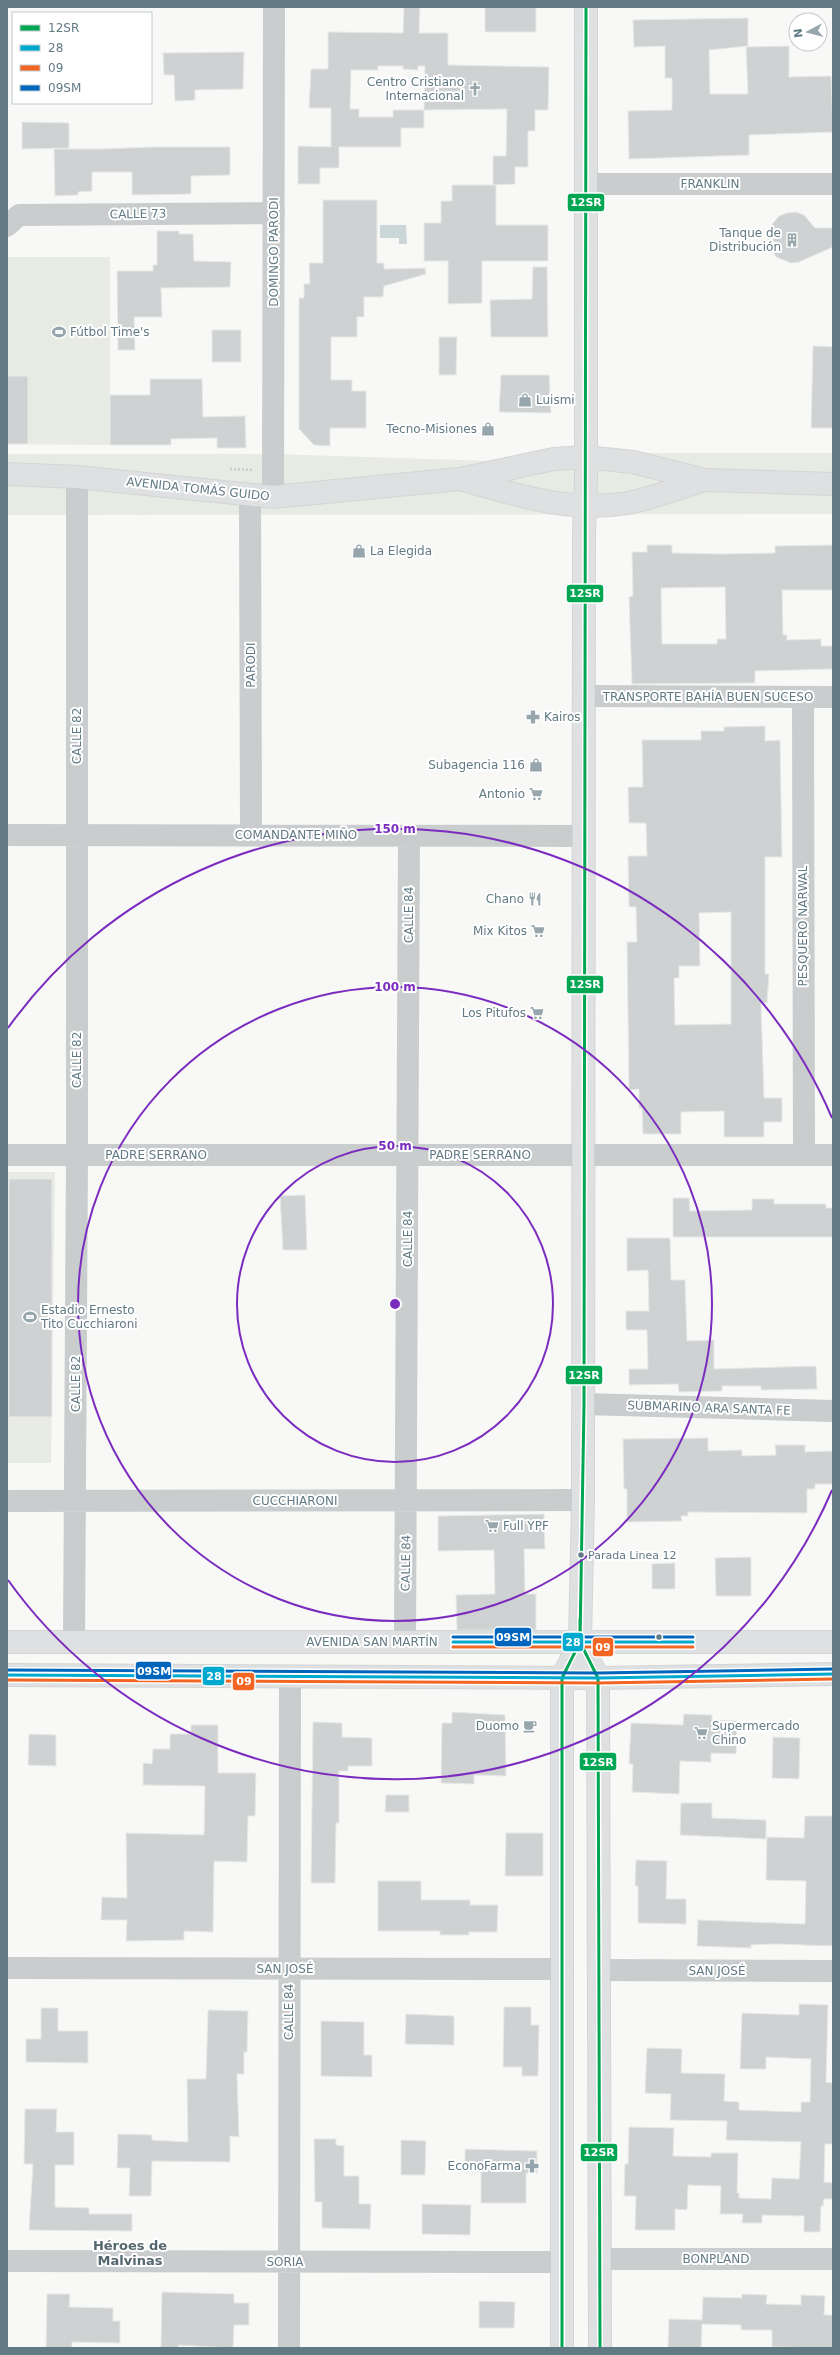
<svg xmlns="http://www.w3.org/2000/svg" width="840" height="2355" font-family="'DejaVu Sans',sans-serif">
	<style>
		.green { fill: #e8eae4 }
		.water { fill: #cad6d8 }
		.building { fill: #cfd2d2; stroke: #e8e8e6; fill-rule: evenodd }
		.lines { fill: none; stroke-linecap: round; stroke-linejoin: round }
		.major-casing { stroke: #d4d5d5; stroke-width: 24 }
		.path { stroke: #c8cacb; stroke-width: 2.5; stroke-dasharray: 2 2; stroke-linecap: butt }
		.minor { stroke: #cacdcd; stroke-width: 22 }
		.major { stroke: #dfe0e1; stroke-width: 22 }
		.bus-1-casing { stroke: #fff; stroke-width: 6 }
		.bus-2-casing { stroke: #fff; stroke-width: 6 }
		.bus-3-casing { stroke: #fff; stroke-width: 6 }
		.bus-4-casing { stroke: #fff; stroke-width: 6 }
		.bus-1 { stroke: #00a651; stroke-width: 3 }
		.bus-2 { stroke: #00a9ce; stroke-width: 3 }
		.bus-3 { stroke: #f26522; stroke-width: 3 }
		.bus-4 { stroke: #0065bd; stroke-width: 3 }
		.ring { fill: none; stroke: #7b2cbf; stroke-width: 2 }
		.bus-dot { fill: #627a84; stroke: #fff; stroke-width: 1.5 }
		.labels { text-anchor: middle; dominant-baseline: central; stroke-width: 4; stroke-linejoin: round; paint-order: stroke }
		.bus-label { font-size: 11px; fill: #627a84; stroke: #fff; text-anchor: start }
		.poi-label { font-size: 12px; fill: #627a84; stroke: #fff; text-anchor: end }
		.street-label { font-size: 12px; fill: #627a84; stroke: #fff }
		.neighbourhood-label { font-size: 13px; font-weight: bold; fill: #54666e; stroke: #fff }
		.centre { fill: #7b2cbf; stroke: #fff; stroke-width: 2 }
		.ring-label { font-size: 12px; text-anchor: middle; font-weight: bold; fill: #7b2cbf; stroke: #fff; stroke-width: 4; stroke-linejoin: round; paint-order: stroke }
		.line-badge { stroke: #fff; stroke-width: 1.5 }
		.badge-label { font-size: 11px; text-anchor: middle; font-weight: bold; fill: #fff }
	</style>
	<rect width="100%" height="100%" fill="#f8f8f7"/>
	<path class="green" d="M7 257H110V445L7 444Z
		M586 453H833V514L7 515V454H273L491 461Z
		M7 1172H55L51 1463H7Z"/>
	<path class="water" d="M380 225H406L407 244H399V238H380Z"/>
	<path class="building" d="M404 7H420L419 33H448V65L549 67 548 110H535V131H528V167H515V184L493 185V156H506L507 109 424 110V128H401V147H339V168H320V184H298V146L331 147V108H309L311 69H328V32L403 33ZM378 66H403V69L418 70V66H425L424 110H393V117H359V109H350L351 70H378Z
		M485 7H536V32H485Z
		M748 18V46L709 50 710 94H748L746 47 789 46V77L831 76 833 132 749 135V155L629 159 628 111 672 110V78H665V46L634 47 633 20Z
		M244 52 243 89 195 90V100L175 101 174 75H164L163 53Z
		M22 122 69 123V148L22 149Z
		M153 147H230V175L191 176V194L132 195V172H92V191L78 192V195L55 196 54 149H101Z
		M452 185H496V225H548V261H482V303L448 304V261H424V223H441V201H452Z
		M323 200H377V263H384V269L425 268 426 274 384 286 383 297H364V317H357V337H331V380H352V391H366V428H330V446L314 445 299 429V298H304V284H310L309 263H323Z
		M796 212 804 215 815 228H833V247L799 262 791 263 776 257 768 244 769 228 779 216 787 213Z
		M157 231H179V234H193L194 261 231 262 230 287 161 288 162 317H134L135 350H118L117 271H153V265H157Z
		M533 267H547L548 337H491L490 300 532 299Z
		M212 330H241V362H212Z
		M439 337H457L456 375H439Z
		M813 346 833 347V428H811Z
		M501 375H549L551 413 499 412Z
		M7 376H28V444H7Z
		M150 379H202L203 417 245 416 246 448H217V438L171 439V445H110V395H150Z
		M647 545H672V553L721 554 775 553V546L833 545V590H782L783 635H787V640L821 639V646H833V669L755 671V683L632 684 629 597 633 596 632 552H647ZM725 587 726 639H717V644H662L661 588Z
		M765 726V741L780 740 782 857H765V974H769L767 1003H761L764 1098H782V1122H764V1137H724V1111L681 1112V1134H643L642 1108H639V1089L629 1090 627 942H637L636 907H629L628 856H647L646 823H629L628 787H643L642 740H701V731H724V727ZM731 912V1024L675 1025 674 978H679V966H700L699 913Z
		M9 1179H52V1417H9Z
		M305 1195 307 1250H283L280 1196Z
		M673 1198H689L690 1211 752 1210V1199H774V1204H826V1208H833V1237H673Z
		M627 1238H670L671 1280H685L687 1341 714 1340V1369L816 1366 817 1389 761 1390V1386H722V1391L679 1392 678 1384 629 1385V1369H648L647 1330H626V1311H649L648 1270 627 1271Z
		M708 1438V1451L742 1450V1456L776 1455 775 1445H805V1452L833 1451V1484H815V1489H807V1513L688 1512V1516H681L682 1521 627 1522V1489H624L623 1439Z
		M544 1514 545 1549H524L525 1594H536V1630H457L456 1595 495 1594 494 1550 438 1551V1516Z
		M751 1557V1596H716L715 1558Z
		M675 1563V1589H652V1564Z
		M452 1712 505 1715 506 1776 474 1775V1784L441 1783 442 1723H452Z
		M684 1714 712 1715V1720L737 1721 736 1754 711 1753V1762L680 1761 679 1794 632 1792 633 1764H629L631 1723 683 1725Z
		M313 1722 342 1723V1737L372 1738V1766H348V1771H339V1823H336L335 1883H311Z
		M191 1725H218V1773H256L255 1816H248L247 1862 214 1861 213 1932 184 1931V1940L126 1941 127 1920H101L102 1897 127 1898 126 1833 204 1835 205 1786 143 1785V1763L152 1764 153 1749H170V1734H191Z
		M29 1734 56 1735V1766L28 1765Z
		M773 1737 800 1738 799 1779 772 1778Z
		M386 1795H409V1812H385Z
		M681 1803H712V1818L766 1820V1839L680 1835Z
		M805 1816H833V1946L776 1944 751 1945V1948L697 1946 698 1920 805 1924 806 1881 766 1880 767 1837 804 1838Z
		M506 1833H543V1876H505Z
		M636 1860 667 1861 666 1899H686V1924L638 1923V1886H635Z
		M378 1881H421V1900H470V1905H498L497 1932H469V1935H440V1931H378Z
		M799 2004 828 2005 826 2082 833 2083V2144H825L824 2182 833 2183V2199H824L823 2206H821L820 2232H804V2216L762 2215V2223H742L743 2214H720L721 2186 688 2185 687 2210 675 2209V2230H635L636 2196H624L625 2164H628L629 2127 674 2128 673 2156 711 2157V2153H738L737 2193H739V2198L771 2199 772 2178 799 2179 801 2142 726 2140 727 2121 670 2120 671 2094 645 2093 647 2048 682 2049 681 2073 725 2074 724 2101 739 2102V2110L801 2112V2102H810L811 2059 766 2057V2069H740L742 2013 799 2015Z
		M504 2007H531V2025H539L538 2076H522V2067H503Z
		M41 2008H58V2031H88V2063L26 2062V2039H41Z
		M208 2010 248 2011 247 2052H244V2074H237L239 2137 230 2136V2162L152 2161 151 2196H129L130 2168H117L118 2134 152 2135V2140L188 2142 187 2079H206Z
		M406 2014 454 2016V2045L405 2044Z
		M321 2021 364 2022V2055H372V2077L321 2076Z
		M25 2109H57L56 2132H74V2165H55V2207L89 2208V2214H132V2231L29 2230 33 2164H24Z
		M314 2139H336V2145L344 2146V2176H359V2204H371L370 2229 322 2228V2202H315Z
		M401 2140 426 2141 425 2175H401Z
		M465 2149 537 2151V2173H526V2203H481V2172H465Z
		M422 2204 471 2205 470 2235 422 2234Z
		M162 2292 234 2294V2303H249V2325H234L233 2348 178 2345 179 2348H161Z
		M47 2294H70L69 2307 113 2308V2321H120V2343L72 2342V2348H46Z
		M742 2294 767 2295 766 2304 801 2305V2295L825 2296 824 2315H833V2348L772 2347V2330H741V2325L702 2324 701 2348H668L669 2319 702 2320 703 2297 742 2298Z
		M479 2301 515 2302 514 2328H479Z"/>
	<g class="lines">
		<g class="major-casing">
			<path id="major" d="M7 474 77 477 273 497 460 479 554 459 586 457 633 462 705 480 833 484
				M463 480C518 495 569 513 628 503 653 498 679 488 704 480
				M7 1642H833
				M580 1642 598 1678 600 2348
				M7 1675 598 1678 833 1674
				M562 2348V1678L580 1642 583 1500 584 535 586 481V7"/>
		</g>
		<path class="path" d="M230 469 253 470"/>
		<path class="minor" d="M586 184H833
			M7 226 19 215 274 213
			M250 496 251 835
			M273 497 274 7
			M584 696 833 697
			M803 697 804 1155
			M7 835 584 836
			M7 1155H833
			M584 1404 833 1411
			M7 1501 583 1500
			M74 1642 77 1155V477
			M405 1642 409 835
			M7 1968 563 1969
			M600 1970 833 1971
			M600 2259H833
			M7 2261 562 2262
			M289 2348 290 1677"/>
		<use href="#major" class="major"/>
		<g class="bus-1-casing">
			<path id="bus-1" d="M586 7 584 1404 580 1642 598 1678 600 2348
				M562 2348V1678L580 1642V1619"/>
		</g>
		<g class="bus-2-casing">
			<path id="bus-2" d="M453 1642H693
				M7 1675 598 1678 833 1674"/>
		</g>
		<g class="bus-3-casing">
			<path id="bus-3" d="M453 1647H693
				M7 1680 598 1683 833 1679"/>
		</g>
		<g class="bus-4-casing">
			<path id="bus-4" d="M453 1637H693
				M7 1670 598 1673 833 1669"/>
		</g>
		<use href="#bus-1" class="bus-1"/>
		<use href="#bus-2" class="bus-2"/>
		<use href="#bus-3" class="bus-3"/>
		<use href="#bus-4" class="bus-4"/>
	</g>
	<g class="ring">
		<circle cx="395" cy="1304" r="158"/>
		<circle cx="395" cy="1304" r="317"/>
		<path d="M832 1490A475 475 0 0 1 8 1580M8 1028A475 475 0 0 1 832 1118"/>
	</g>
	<defs>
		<g id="church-bare" transform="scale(1.08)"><path d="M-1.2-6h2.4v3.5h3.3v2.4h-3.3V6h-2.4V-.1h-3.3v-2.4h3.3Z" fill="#96a6ac" stroke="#fff" stroke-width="2.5" paint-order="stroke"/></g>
		<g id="building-bare" transform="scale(1.08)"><path d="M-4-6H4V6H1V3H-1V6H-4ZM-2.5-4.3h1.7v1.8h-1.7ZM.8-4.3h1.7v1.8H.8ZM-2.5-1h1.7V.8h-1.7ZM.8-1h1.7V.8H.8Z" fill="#96a6ac" stroke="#fff" stroke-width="2.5" paint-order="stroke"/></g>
		<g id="stadium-bare" transform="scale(1.08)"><path d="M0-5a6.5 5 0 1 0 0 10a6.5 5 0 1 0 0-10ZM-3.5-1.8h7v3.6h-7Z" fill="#96a6ac" stroke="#fff" stroke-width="2.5" paint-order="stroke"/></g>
		<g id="shop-bare" transform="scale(1.08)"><path d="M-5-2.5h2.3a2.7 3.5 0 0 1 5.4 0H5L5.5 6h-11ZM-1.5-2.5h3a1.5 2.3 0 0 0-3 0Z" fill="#96a6ac" stroke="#fff" stroke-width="2.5" paint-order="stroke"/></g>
		<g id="pharmacy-bare" transform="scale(1.08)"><path d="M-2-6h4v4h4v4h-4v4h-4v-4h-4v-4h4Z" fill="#96a6ac" stroke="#fff" stroke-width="2.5" paint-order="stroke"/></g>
		<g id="supermarket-bare" transform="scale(1.08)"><path d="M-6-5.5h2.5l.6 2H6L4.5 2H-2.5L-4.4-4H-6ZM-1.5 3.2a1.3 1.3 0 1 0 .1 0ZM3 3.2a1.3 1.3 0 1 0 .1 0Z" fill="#96a6ac" stroke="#fff" stroke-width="2.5" paint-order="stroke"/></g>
		<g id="restaurant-bare" transform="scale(1.08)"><path d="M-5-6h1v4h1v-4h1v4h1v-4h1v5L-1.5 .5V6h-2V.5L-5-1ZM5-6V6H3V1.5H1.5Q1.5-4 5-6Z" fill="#96a6ac" stroke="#fff" stroke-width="2.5" paint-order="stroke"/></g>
		<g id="cafe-bare" transform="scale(1.08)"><path d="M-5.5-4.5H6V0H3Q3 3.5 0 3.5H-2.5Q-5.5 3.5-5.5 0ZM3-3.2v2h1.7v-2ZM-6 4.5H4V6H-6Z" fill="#96a6ac" stroke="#fff" stroke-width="2.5" paint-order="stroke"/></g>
	</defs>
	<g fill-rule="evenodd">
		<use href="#church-bare" x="475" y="89"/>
		<use href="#building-bare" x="792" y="240"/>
		<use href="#stadium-bare" x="59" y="332"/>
		<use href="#shop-bare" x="525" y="400"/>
		<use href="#shop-bare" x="488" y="429"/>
		<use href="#shop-bare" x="359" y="551"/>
		<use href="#pharmacy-bare" x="533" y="717"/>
		<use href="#shop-bare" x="536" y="765"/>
		<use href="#supermarket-bare" x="536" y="794"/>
		<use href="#restaurant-bare" x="535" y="899"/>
		<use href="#supermarket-bare" x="538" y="931"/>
		<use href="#supermarket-bare" x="537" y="1013"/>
		<use href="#stadium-bare" x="30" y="1317"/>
		<use href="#supermarket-bare" x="492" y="1526"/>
		<use href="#cafe-bare" x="530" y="1726"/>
		<use href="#supermarket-bare" x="701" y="1733"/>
		<use href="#pharmacy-bare" x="532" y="2166"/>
	</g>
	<g class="bus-dot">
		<circle cx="581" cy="1555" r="3.5"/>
		<circle cx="659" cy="1637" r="3.5"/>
	</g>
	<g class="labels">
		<g class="bus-label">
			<text x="588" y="1555">Parada Linea 12</text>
		</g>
		<g class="poi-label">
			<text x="464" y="82">Centro Cristiano<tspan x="464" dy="14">Internacional</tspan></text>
			<text x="781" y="233">Tanque de<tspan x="781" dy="14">Distribución</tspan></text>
			<text x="70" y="332" text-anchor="start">Fútbol Time's</text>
			<text x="536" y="400" text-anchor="start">Luismi</text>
			<text x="477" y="429">Tecno-Misiones</text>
			<text x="370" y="551" text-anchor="start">La Elegida</text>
			<text x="544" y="717" text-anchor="start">Kairos</text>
			<text x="525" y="765">Subagencia 116</text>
			<text x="525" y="794">Antonio</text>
			<text x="524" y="899">Chano</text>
			<text x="527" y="931">Mix Kitos</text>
			<text x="526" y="1013">Los Pitufos</text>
			<text x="41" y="1310" text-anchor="start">Estadio Ernesto<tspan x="41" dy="14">Tito Cucchiaroni</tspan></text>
			<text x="503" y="1526" text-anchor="start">Full YPF</text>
			<text x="519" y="1726">Duomo</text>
			<text x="712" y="1726" text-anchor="start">Supermercado<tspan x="712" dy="14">Chino</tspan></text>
			<text x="521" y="2166">EconoFarma</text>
		</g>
		<g class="street-label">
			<text x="710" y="184">FRANKLIN</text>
			<text transform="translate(138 214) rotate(-1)">CALLE 73</text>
			<text transform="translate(274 252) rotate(-90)">DOMINGO PARODI</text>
			<text transform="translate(198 489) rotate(6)">AVENIDA TOMÁS GUIDO</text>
			<text transform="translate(251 665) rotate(-90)">PARODI</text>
			<text x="708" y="697">TRANSPORTE BAHÍA BUEN SUCESO</text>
			<text transform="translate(77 736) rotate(-90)">CALLE 82</text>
			<text x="296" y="835">COMANDANTE MIÑO</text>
			<text transform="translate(409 915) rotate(-90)">CALLE 84</text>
			<text transform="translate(803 926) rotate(-90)">PESQUERO NARWAL</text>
			<text transform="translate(77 1060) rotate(-90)">CALLE 82</text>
			<text x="156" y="1155">PADRE SERRANO</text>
			<text x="480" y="1155">PADRE SERRANO</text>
			<text transform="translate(408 1239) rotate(-90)">CALLE 84</text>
			<text transform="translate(76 1384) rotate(-90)">CALLE 82</text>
			<text transform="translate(709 1408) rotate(2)">SUBMARINO ARA SANTA FE</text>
			<text x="295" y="1501">CUCCHIARONI</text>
			<text transform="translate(406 1563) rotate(-89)">CALLE 84</text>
			<text x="372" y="1642">AVENIDA SAN MARTÍN</text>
			<text x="285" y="1969">SAN JOSÉ</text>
			<text x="717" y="1971">SAN JOSÉ</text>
			<text transform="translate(289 2012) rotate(-90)">CALLE 84</text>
			<text x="716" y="2259">BONPLAND</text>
			<text x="285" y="2262">SORIA</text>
		</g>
		<g class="neighbourhood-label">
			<text x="130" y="2245">Héroes de<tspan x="130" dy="15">Malvinas</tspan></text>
		</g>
	</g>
	<circle cx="395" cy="1304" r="6" class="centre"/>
	<g class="ring-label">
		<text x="395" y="833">150 m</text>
		<text x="395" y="991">100 m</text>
		<text x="395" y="1150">50 m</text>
	</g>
	<g class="line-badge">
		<rect x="567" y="193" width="38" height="19" rx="4" fill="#00a651"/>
		<rect x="566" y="584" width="38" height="19" rx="4" fill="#00a651"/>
		<rect x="566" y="975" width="38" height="19" rx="4" fill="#00a651"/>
		<rect x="565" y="1365" width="38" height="20" rx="4" fill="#00a651"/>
		<rect x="494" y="1627" width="38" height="20" rx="4" fill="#0065bd"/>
		<rect x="562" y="1632" width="22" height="20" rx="4" fill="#00a9ce"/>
		<rect x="592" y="1637" width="22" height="20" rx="4" fill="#f26522"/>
		<rect x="135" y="1661" width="37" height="19" rx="4" fill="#0065bd"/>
		<rect x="202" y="1666" width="23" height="20" rx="4" fill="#00a9ce"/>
		<rect x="232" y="1672" width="23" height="19" rx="4" fill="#f26522"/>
		<rect x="579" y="1752" width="38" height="19" rx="4" fill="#00a651"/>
		<rect x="580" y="2143" width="38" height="19" rx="4" fill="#00a651"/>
	</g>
	<g class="badge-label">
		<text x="586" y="206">12SR</text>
		<text x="585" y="597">12SR</text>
		<text x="585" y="988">12SR</text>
		<text x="584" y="1379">12SR</text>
		<text x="513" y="1641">09SM</text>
		<text x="573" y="1646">28</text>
		<text x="603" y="1651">09</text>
		<text x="154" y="1675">09SM</text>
		<text x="214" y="1680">28</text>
		<text x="244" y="1685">09</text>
		<text x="598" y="1766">12SR</text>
		<text x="599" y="2156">12SR</text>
	</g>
	<rect width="840" height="2355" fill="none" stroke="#627a84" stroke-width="16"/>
	<rect x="12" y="12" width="140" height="92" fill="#ffffff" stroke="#c0cace"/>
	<rect x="20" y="25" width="20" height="6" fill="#00a651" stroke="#c0cace"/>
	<text x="48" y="32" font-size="12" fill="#627a84">12SR</text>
	<rect x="20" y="45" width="20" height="6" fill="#00a9ce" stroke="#c0cace"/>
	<text x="48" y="52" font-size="12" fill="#627a84">28</text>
	<rect x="20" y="65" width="20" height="6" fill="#f26522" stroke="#c0cace"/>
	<text x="48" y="72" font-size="12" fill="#627a84">09</text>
	<rect x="20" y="85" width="20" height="6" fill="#0065bd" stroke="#c0cace"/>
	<text x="48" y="92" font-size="12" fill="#627a84">09SM</text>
	<g transform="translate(808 32) rotate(263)"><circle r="19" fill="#ffffff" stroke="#c0cace"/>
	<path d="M0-3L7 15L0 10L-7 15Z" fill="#96a6ac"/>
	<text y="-6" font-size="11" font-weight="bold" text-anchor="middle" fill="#627a84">N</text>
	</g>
</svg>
